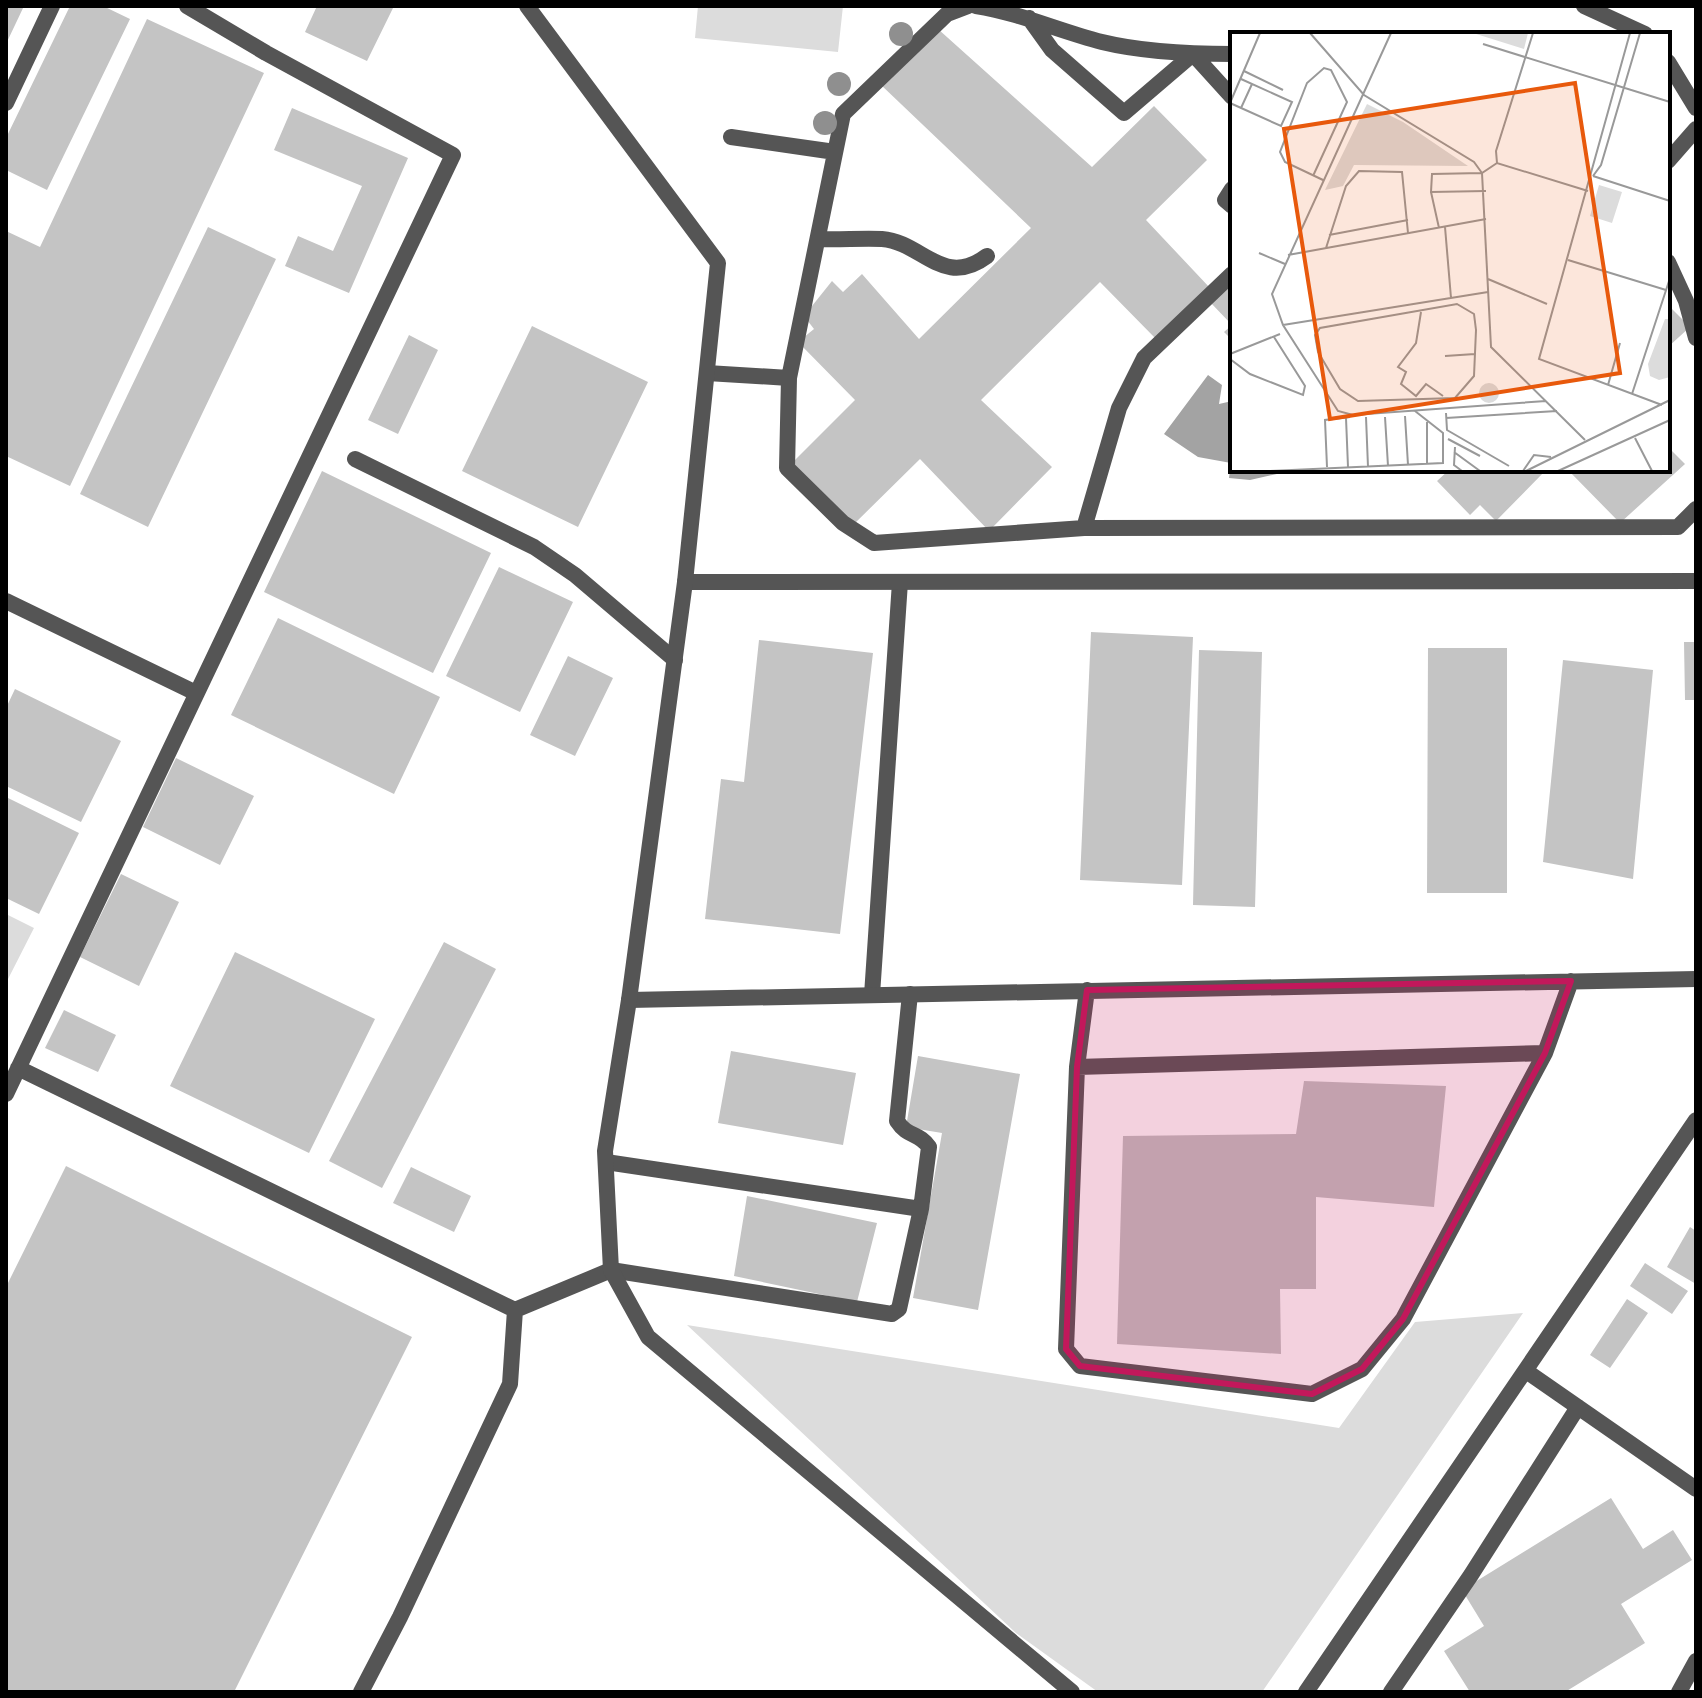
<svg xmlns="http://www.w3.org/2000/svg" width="1702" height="1698" font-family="Commissioner,sans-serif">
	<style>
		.green { fill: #dcdcdc }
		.water { fill: #a3a3a3 }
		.building { fill: #c4c4c4 }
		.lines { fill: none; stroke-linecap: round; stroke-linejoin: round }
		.service { stroke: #555; stroke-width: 16 }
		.minor { stroke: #555; stroke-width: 16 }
		.tertiary { stroke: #555; stroke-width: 16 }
		.tree { fill: #8f8f8f }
		.marked { fill: #c2185b; fill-opacity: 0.2; stroke: #c2185b; stroke-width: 6; stroke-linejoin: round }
		.inset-road { fill: none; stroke: #999; stroke-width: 2 }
		.view { fill: #e8590c; fill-opacity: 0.15; stroke: #e8590c; stroke-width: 4 }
		.inset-edge { fill: none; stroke: #000; stroke-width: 4 }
	</style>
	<rect width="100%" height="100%" fill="#fff"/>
	<path class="green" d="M698 6H843L838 52 695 38Z
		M6 914 34 928 6 983Z
		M1523 1313 1262 1692H1098L1016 1633 687 1325 1339 1428 1415 1322Z"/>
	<path class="water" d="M1208 375 1222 385 1219 404 1232 401V470H1295L1250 480 1229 478 1231 463 1198 457 1164 434Z"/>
	<path class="building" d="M6 6H24L6 44Z
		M70 6H103L130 19 47 190 6 170V138Z
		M317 6H394L367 61 305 32Z
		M147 19 264 73 70 486 6 456V231L40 247Z
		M938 29 1092 167 1154 106 1207 160 1146 220 1210 288 1156 339 1100 282 981 400 1052 467 989 531 920 459 851 527 792 463 855 400 798 342 814 329 804 316 832 281 843 292 862 274 919 339 1031 228 880 84Z
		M292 108 408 158 349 293 285 266 298 236 333 251 362 186 274 150Z
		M208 227 276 259 148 527 80 494Z
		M1232 282V340L1224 332 1232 325 1210 302Z
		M1668 305 1690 327 1668 347Z
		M532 326 648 382 578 527 462 471Z
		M409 335 438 350 398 434 368 420Z
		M1668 447 1685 464 1620 523 1568 470H1668Z
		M1449 470H1546L1496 521 1480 505 1470 515 1437 481Z
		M322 471 491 553 433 673 264 592Z
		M499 567 573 602 520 712 446 676Z
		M278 618 440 697 394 794 231 715Z
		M1091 632 1193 637 1182 885 1080 880Z
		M759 640 873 653 840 934 705 919 721 779 744 782Z
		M1684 642H1696V700H1685Z
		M1428 648H1507V893H1427Z
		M1199 650 1262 652 1255 907 1193 905Z
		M568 656 613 678 575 756 530 735Z
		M1563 660 1653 670 1633 879 1543 862Z
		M15 689 121 741 81 822 6 786V708Z
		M176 758 254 796 220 865 143 827Z
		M6 797 79 833 39 914 6 898Z
		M121 874 179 902 139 986 80 957Z
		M444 942 496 969 382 1188 329 1161Z
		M235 952 375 1019 309 1153 170 1086Z
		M64 1010 116 1035 98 1072 45 1048Z
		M731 1051 856 1073 843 1145 718 1123Z
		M918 1056 1020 1074 978 1310 913 1298 942 1133 906 1127Z
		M1304 1081 1446 1086 1434 1207 1316 1197V1289H1280L1281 1354 1117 1344 1123 1136 1296 1134Z
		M66 1166 412 1337 234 1692H6V1287Z
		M411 1167 471 1196 454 1232 393 1203Z
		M747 1196 877 1223 857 1302 734 1276Z
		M1690 1227 1696 1231V1284L1667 1267Z
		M1645 1263 1688 1291 1672 1314 1630 1286Z
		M1627 1299 1648 1313 1610 1368 1590 1355Z
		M1611 1498 1643 1549 1673 1530 1692 1560 1621 1604 1645 1643 1565 1692H1470L1444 1651 1484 1626 1462 1590Z"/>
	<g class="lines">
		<path class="service" d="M968 6 947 14 843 114 789 378 787 468 843 523 874 543 1084 528 1678 527 1696 509
			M976 6C1020 13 1059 31 1102 42 1143 52 1190 54 1232 54
			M1029 18 1052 50 1124 113 1193 54 1232 97
			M6 103 52 6
			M731 137 835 152
			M1668 161 1696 129
			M1232 189 1225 200 1232 206
			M818 239C839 240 861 238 882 239 922 242 943 289 987 256
			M1668 262 1686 301 1696 338
			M707 373 789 378
			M355 459 534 547 575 575 675 660
			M1084 528 1119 408 1144 358 1232 274
			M6 601 196 693
			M910 994 897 1121C908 1138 919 1132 929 1147L921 1209
			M872 995 900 582
			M18 1068 515 1310 611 1270 892 1314 899 1309 921 1209 606 1162
			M6 1094 453 155 266 53 187 6
			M361 1692 400 1617 510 1384 515 1310"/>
		<path class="minor" d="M1584 6 1645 34
			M1668 62 1696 108
			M685 582 1696 581
			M1087 990 1077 1067 1066 1349 1080 1366 1312 1394 1362 1369 1403 1319 1545 1053 1571 981
			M629 1000 1696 979
			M1077 1067 1545 1053
			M1526 1371 1696 1489
			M1306 1692 1696 1120
			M1391 1692 1471 1575 1578 1407
			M1679 1692 1696 1661"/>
		<path class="tertiary" d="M527 6 718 263 685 582 629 1000 605 1151 611 1270 648 1337 1072 1692"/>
	</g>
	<g class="tree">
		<circle cx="901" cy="34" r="12"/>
		<circle cx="839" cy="84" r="12"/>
		<circle cx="825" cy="123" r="12"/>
	</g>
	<path class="marked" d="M1571 981 1545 1053 1403 1319 1362 1369 1312 1394 1080 1366 1066 1349 1077 1067 1087 990Z"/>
	<g transform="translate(1230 32)">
		<rect width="440" height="440" fill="#fff"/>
		<path d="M243 1H298L294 17ZM137 72 173 90 238 134 124 133 113 154 95 158ZM369 153 392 160 382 191 360 184ZM435 287H440V345L429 348 420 344 418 332ZM249 361a10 10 0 1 1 20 0a10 10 0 1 1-20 0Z" fill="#dcdcdc"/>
		<path class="inset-road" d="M80 1 134 63 244 130 252 141 261 315 355 408M161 1 42 262 53 293 108 379 123 383 316 369M400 1 309 327 432 373M253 12 440 70M14 39 53 58M0 71 51 94 62 70 11 47M0 71 30 1M11 76 22 52M267 131 266 119 303 1M83 144 117 70 101 38 94 36 77 51 50 120 55 130 93 148M363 144 371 133 410 1M363 144 440 169M256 159 201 160 202 142 252 141 267 131 358 159M201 160 209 196M215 195 221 266M99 203 178 188M96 216 116 154 129 139 172 140 178 201M29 221 55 232M58 223 256 187M338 228 436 258M258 247 317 272M227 272 244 282 246 298 244 344 225 366 128 369 110 357 88 320 85 303 90 296ZM191 280 186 311 168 335 176 340 171 352 186 364 196 352 213 364M53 293 258 260M0 322 50 302M215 324 245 322M0 327 20 342 73 363 75 354 44 305M378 353 390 311M402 362 440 246M216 381 217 398 279 434M175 384 178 433M136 385 138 435M155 385 158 434M116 386 118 435M216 386 327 379M405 406 422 439M218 407 250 424M225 415 224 433 232 439M224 420 250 439M197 432V390M97 435 95 388 120 385M38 439 213 431V401L185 379M293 439 304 423 321 425M296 439 440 368M328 439 440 388"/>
		<path class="view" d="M345 51 390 341 100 387 54 97Z"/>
		<rect width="440" height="440" class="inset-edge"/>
	</g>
	<rect width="1702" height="1698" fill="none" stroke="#000000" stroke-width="16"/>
</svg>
